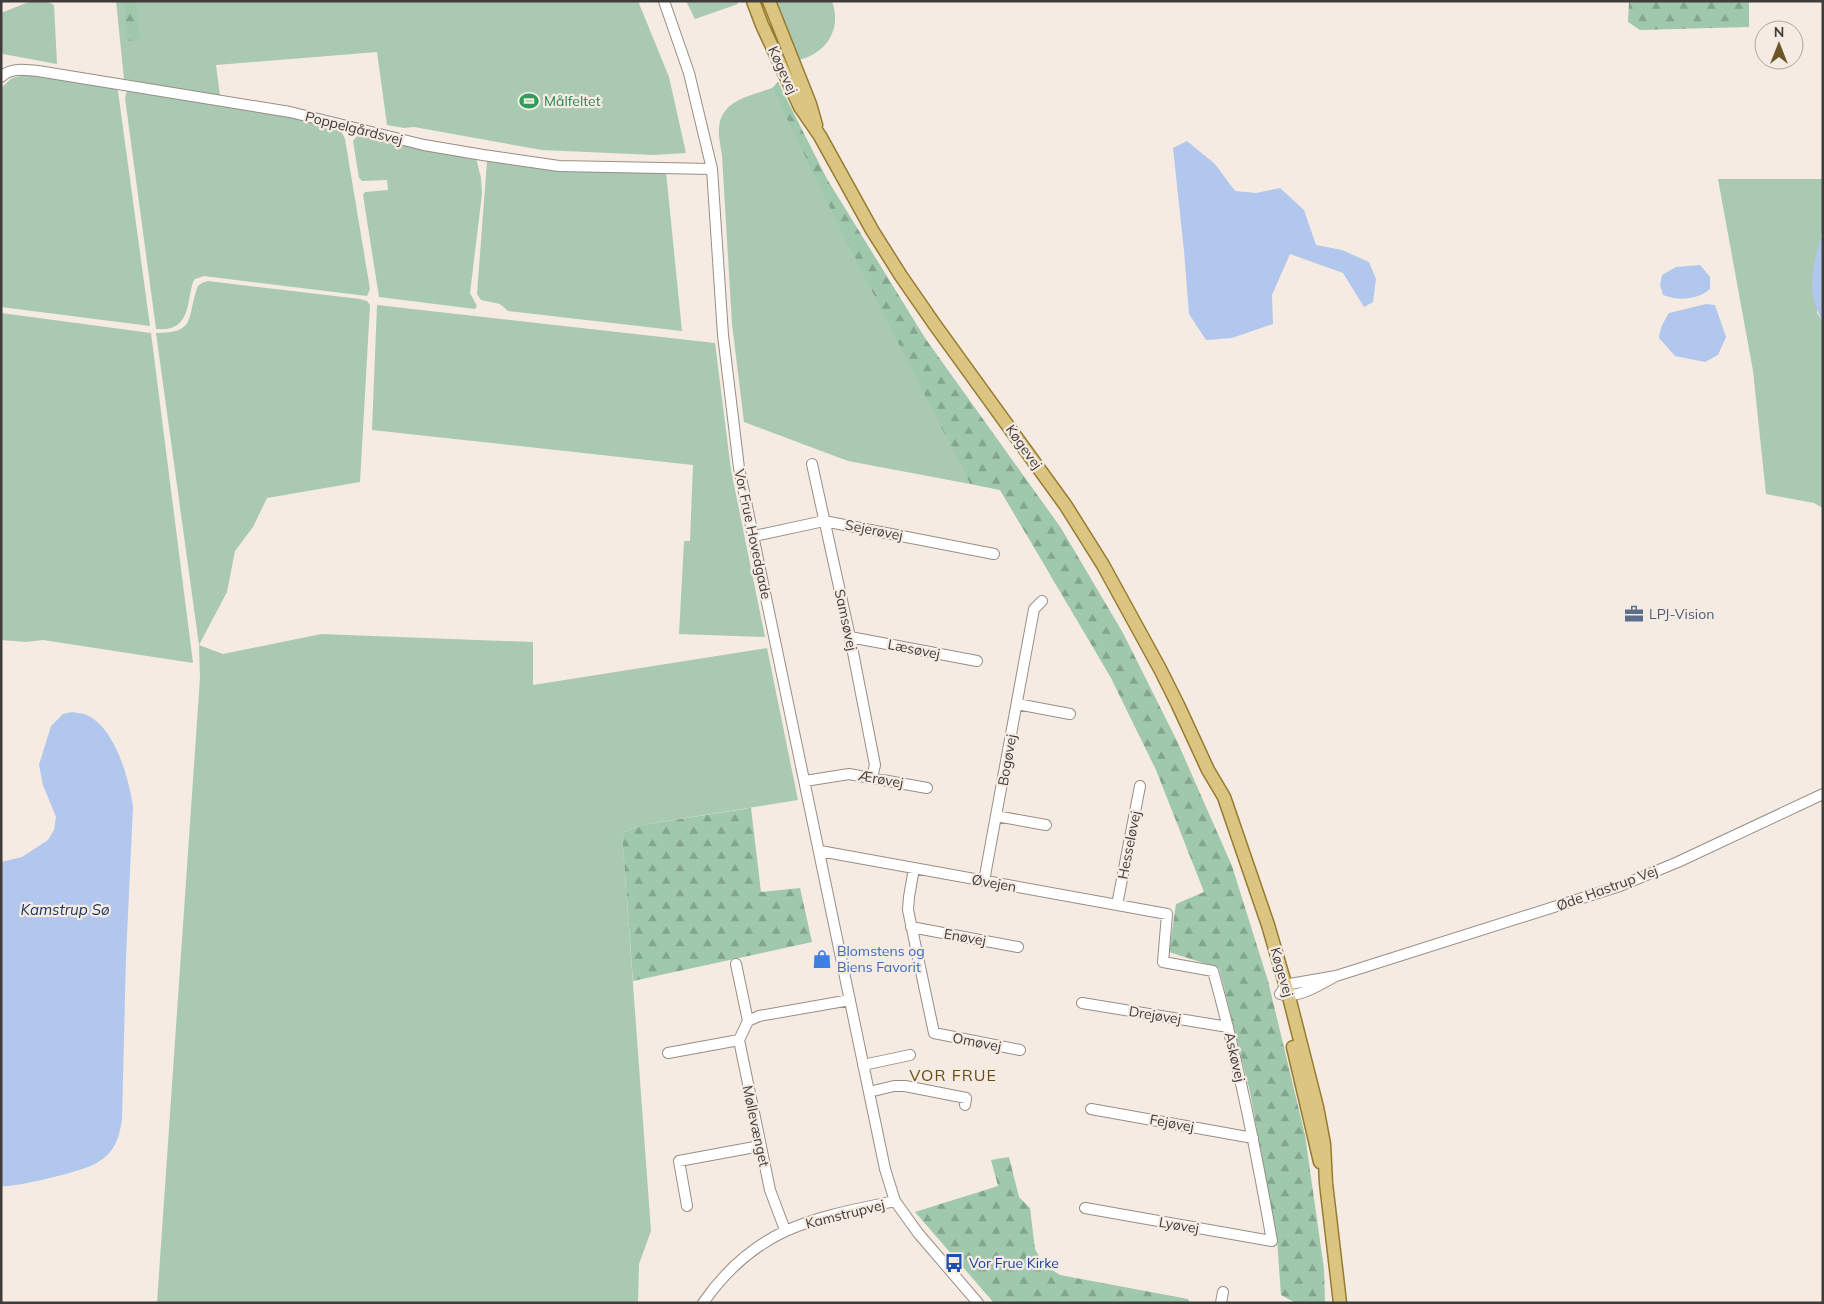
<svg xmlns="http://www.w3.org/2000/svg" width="1824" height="1304" font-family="Mulish,sans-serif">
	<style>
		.green { fill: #a9c9b3 }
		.forest { fill: url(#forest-firs) }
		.water { fill: #b1c7ed }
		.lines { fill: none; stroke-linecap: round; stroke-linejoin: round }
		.minor-casing { stroke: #978e86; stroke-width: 12 }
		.major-casing { stroke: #967c30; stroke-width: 15 }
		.minor { stroke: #fff; stroke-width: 10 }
		.major { stroke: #dcc580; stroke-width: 12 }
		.labels { text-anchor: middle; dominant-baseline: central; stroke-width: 4.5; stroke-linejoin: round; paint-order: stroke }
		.street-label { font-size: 14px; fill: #403c39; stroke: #f5ebe2 }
		.leisure-label { font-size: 14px; fill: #27864d; stroke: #f5ebe2; text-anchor: start }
		.service-label { font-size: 14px; fill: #4e5e75; stroke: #f5ebe2; text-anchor: start }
		.shop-label { font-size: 14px; fill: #366cbe; stroke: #f5ebe2; text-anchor: start }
		.transit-label { font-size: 14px; fill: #164399; stroke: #f5ebe2; text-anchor: start }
		.water-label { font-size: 15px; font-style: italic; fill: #1d3665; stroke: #f5ebe2 }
		.quarter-label { font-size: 16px; letter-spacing: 1px; fill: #674c13; stroke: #f5ebe2 }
	</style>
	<defs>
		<pattern id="forest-firs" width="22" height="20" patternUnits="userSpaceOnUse" patternTransform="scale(1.25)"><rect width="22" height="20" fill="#9fc8ac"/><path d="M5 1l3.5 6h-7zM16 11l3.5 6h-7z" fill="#83a48d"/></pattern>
	</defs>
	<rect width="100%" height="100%" fill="#f5ebe2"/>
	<path class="green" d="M31 1H46L54 5 57 64 3 54 1 48V13Z
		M116 1H638L669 77 686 153 654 155 542 150 414 127 404 128 387 125 377 52 216 65 220 96 124 79Z
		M686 1H737L738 4 695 19Z
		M776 1H832C842 29 827 53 799 60Z
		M31 73 112 87 118 91 150 326 1 307V88L12 78Z
		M772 88 970 484 848 461 744 422 732 324 722 156C721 147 718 137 719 128 721 100 750 96 772 88Z
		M127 91 307 119 337 127 341 131 345 139 370 289 367 296 204 276 195 279 193 282C186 306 190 332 156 329L125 98Z
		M359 134 476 158 481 178 482 194 470 293 477 306 475 309 379 297 363 195 365 192 388 190 387 180 362 181 359 178 353 141Z
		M487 161 559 170 666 172 682 331 508 311 500 304 481 300 477 294Z
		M1718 179H1823V233L1821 235 1817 313 1823 322V508L1814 503 1766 494 1753 371Z
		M208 281 360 299 367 301 370 305 360 482 267 498 253 527 235 551 227 592 199 645 223 654 321 634 533 642V685L767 648 798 800 642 825 622 833 651 1231 639 1264 638 1303H157L200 678 199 645 156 333C198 333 186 317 198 286L202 283Z
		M377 305 715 343 731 470 765 637 679 634 684 541H690L693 465 372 430Z
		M1 313 151 333 193 663 43 640 26 642 1 640Z"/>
	<path class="forest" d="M124 1H136L140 40 127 41Z
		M1629 1H1749V27L1640 30 1628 22Z
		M778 82 827 179 925 338 1061 528 1123 633 1177 741 1232 866 1268 981 1305 1135 1324 1269 1325 1303H1296L1281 1295 1277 1239 1250 1092 1219 968 1169 952 1176 904 1204 892 1156 770 1111 678 1000 490 970 484 840 228 772 88Z
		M751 808 761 892 800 888 812 942 633 981 622 833 642 825Z
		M1009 1157 1019 1197 1030 1208 1035 1249 1044 1265 1060 1275 1188 1299 1190 1303H994L915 1212 998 1186 991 1160Z"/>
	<path class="water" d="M1187 141 1215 164 1235 191 1256 193 1280 188 1304 210 1316 245 1342 250 1369 262 1376 279 1373 302 1364 307 1343 273 1290 254 1272 295 1273 324 1232 338 1206 340 1189 314 1184 251 1173 148Z
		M1823 233V322C1809 297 1810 279 1817 252 1818 246 1820 239 1823 233Z
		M1700 265 1710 277V289C1698 300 1678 301 1663 295L1660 285 1662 275 1676 267Z
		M1706 304 1715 305 1726 337 1718 355 1705 362 1675 356 1659 338C1660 328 1664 321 1669 313Z
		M72 712C76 713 80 713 84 714 115 725 129 779 133 807L126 957 122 1120C120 1131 118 1143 110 1152 107 1156 100 1161 95 1164 83 1171 14 1188 1 1186V862L22 857 48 840 54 830 56 817 43 785 39 765 51 726 63 714Z"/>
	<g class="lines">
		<g class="minor-casing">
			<path id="minor" d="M664 1 689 73 712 169 723 335 739 468 885 1169 895 1201 918 1233 978 1303
				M1 77C11 67 25 70 38 71L290 112 424 145 483 155 559 166 712 169
				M812 464 850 637 875 765 872 777
				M754 536 824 521 994 554
				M850 637 977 661
				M1017 704 1070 714
				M805 781 849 774 927 788
				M996 816 1046 825
				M820 851 1167 914 1163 962 1213 971C1238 1060 1256 1150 1272 1241L1085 1208
				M914 868 909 897 908 910 934 1033 1020 1050
				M984 881 1034 609 1042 601
				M1117 905 1140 786
				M911 927 1018 947
				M736 964 748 1021
				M1336 976C1319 985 1299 999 1280 994L1286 985 1290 984 1336 976 1620 886 1678 862 1823 794
				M1082 1003 1228 1027
				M668 1053 739 1040
				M863 1065 910 1055
				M869 1092 894 1086H905L966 1098 965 1105
				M1091 1109 1253 1138
				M687 1206 679 1161 760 1146
				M785 1230 770 1190 739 1040 748 1021 759 1016 850 1000
				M703 1303C755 1228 812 1218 895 1201
				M1221 1303 1223 1292"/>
		</g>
		<g class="major-casing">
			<path id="major" d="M753 1 762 25 800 107 820 136 872 230 901 276 935 325 1066 506 1103 565 1160 669 1178 705 1208 770 1224 797 1268 925 1289 997 1317 1107 1324 1144 1326 1183 1340 1303
				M769 1 810 104 816 125
				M1293 1047 1320 1162"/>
		</g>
		<use href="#minor" class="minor"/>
		<use href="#major" class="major"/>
	</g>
	<defs>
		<g id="stadium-bare" transform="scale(1.5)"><path d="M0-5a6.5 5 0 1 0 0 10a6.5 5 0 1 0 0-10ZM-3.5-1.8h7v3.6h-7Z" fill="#2e9e5b" stroke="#f5ebe2" stroke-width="2.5" paint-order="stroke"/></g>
		<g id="office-bare" transform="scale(1.5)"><path d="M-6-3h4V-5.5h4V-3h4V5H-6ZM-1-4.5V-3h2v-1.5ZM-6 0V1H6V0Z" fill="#5c6f8a" stroke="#f5ebe2" stroke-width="2.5" paint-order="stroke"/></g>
		<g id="shop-bare" transform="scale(1.5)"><path d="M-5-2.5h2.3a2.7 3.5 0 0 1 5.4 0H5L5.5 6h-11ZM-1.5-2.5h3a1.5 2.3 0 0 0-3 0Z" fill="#3f7fe0" stroke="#f5ebe2" stroke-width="2.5" paint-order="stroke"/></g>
		<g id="bus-bare" transform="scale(1.5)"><path d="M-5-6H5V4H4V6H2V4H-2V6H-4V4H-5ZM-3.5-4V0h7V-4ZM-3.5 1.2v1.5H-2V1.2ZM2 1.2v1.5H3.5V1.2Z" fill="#1a4fb4" stroke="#f5ebe2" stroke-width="2.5" paint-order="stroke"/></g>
	</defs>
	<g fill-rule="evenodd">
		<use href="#stadium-bare" x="529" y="101"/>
		<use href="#office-bare" x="1634" y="614"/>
		<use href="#shop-bare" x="822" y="959"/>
		<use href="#bus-bare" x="954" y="1263"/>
	</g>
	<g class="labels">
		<g class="street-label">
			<text transform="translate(783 70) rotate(65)">Køgevej</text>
			<text transform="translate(354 128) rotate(14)">Poppelgårdsvej</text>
			<text transform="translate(1024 447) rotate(54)">Køgevej</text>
			<text transform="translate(874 530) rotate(11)">Sejerøvej</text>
			<text transform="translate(753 534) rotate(78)">Vor Frue Hovedgade</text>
			<text transform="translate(846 620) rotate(78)">Samsøvej</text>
			<text transform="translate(914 649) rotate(11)">Læsøvej</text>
			<text transform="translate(1007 760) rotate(-80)">Bogøvej</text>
			<text transform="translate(881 779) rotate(10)">Ærøvej</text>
			<text transform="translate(1129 845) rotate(-79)">Hesseløvej</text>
			<text transform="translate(994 883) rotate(10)">Øvejen</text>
			<text transform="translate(1607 888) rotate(-20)">Øde Hastrup Vej</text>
			<text transform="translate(965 937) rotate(10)">Enøvej</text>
			<text transform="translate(1282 972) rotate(74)">Køgevej</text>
			<text transform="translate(1155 1015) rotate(9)">Drejøvej</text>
			<text transform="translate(977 1042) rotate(11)">Omøvej</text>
			<text transform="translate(1235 1057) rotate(77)">Askøvej</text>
			<text transform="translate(1172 1123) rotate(10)">Fejøvej</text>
			<text transform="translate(756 1126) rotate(78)">Møllevænget</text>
			<text transform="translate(845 1214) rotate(-14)">Kamstrupvej</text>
			<text transform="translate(1179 1225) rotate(10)">Lyøvej</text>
		</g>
		<g class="leisure-label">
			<text x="544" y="101">Målfeltet</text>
		</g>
		<g class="service-label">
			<text x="1649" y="614">LPJ-Vision</text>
		</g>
		<g class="shop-label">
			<text x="837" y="951">Blomstens og<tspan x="837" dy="16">Biens Favorit</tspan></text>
		</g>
		<g class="transit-label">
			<text x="969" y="1263">Vor Frue Kirke</text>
		</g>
		<g class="water-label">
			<text x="65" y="909">Kamstrup Sø</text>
		</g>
		<g class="quarter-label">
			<text x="953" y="1075">VOR FRUE</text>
		</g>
	</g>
	<rect width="1824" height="1304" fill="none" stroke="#403c39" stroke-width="5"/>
	<g transform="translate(1779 45)"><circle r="24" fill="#f5ebe2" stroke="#ada59e"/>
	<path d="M0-4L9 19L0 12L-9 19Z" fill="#6e5526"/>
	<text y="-8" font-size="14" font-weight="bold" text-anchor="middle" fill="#403c39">N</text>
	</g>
</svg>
